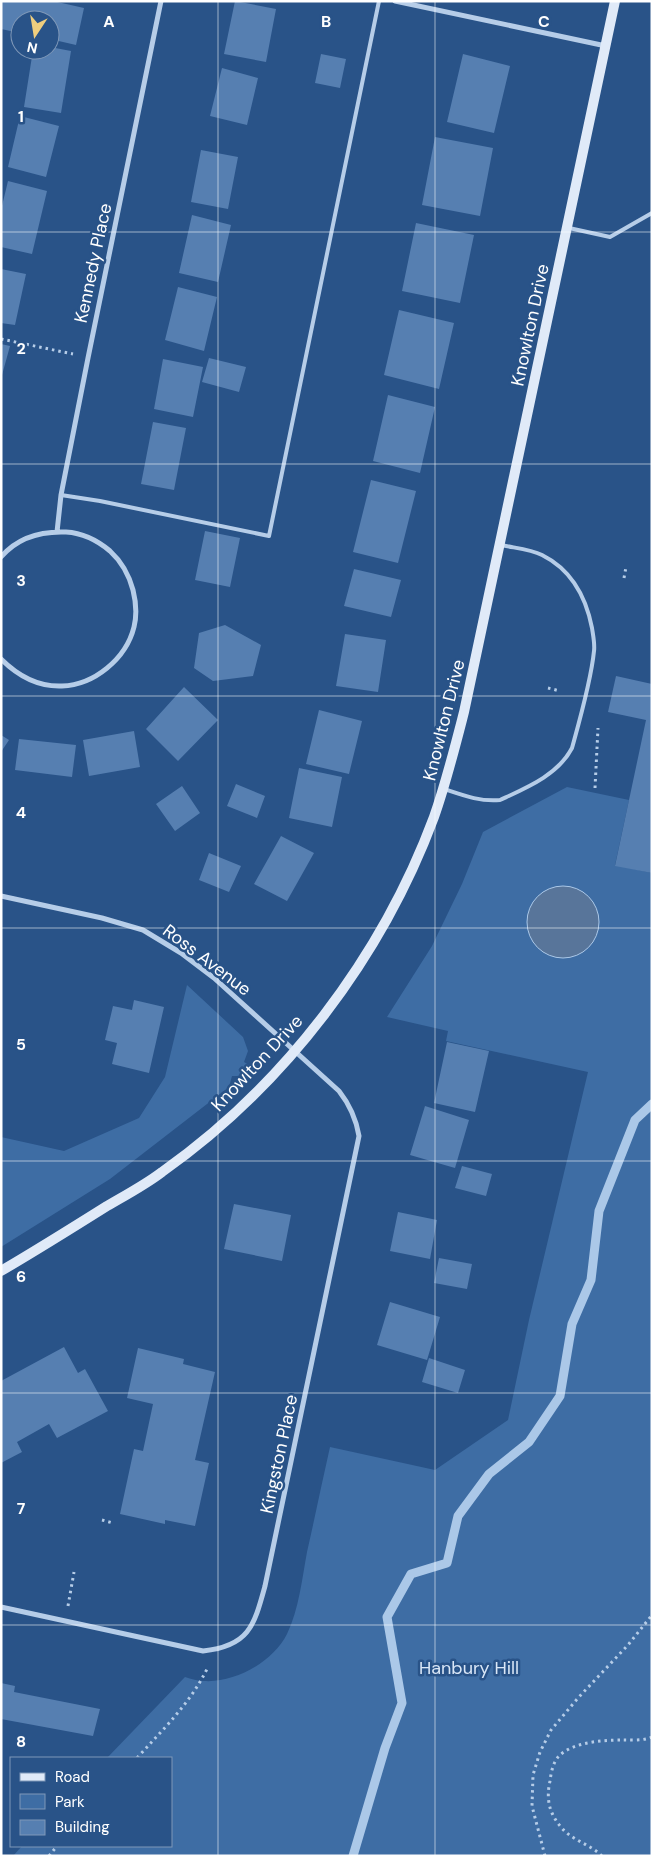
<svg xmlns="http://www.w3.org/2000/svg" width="653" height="1857" font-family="'DM Sans',sans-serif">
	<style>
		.green { fill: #3e6da4 }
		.water { fill: #58759a; stroke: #abc8e8 }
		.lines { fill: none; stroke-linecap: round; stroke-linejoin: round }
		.stream { stroke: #abc8e8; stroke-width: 9 }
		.building { fill: #567fb1 }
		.path { stroke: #b6cde8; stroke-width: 3; stroke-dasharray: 2.5 4; stroke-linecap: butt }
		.lane { stroke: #b6cde8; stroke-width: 4 }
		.street { stroke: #b6cde8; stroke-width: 5 }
		.secondary { stroke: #e0eaf8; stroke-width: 10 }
		.grid { fill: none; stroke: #fff; stroke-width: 1; stroke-opacity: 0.55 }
		.labels { text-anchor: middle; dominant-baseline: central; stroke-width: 5; stroke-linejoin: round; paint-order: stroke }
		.street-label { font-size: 18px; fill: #fff; stroke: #295388 }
		.park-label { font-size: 18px; fill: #dae7f7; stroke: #295388 }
		.grid-label { font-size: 16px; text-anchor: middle; font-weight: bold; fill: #fff; stroke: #295388; stroke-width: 5; stroke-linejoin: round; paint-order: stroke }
	</style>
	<rect width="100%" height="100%" fill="#295388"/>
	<path class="green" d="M567 787 629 800 615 865 652 873V1856H13L22 1846H171V1758H107L185 1677C191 1679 198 1681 204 1681 235 1683 273 1662 287 1634 299 1609 302 1579 307 1552 315 1517 322 1482 330 1447L435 1470 508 1420 529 1320 588 1072 446 1041 448 1031 387 1017 432 946 462 884 483 832Z
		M187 985 243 1037 248 1051 244 1062 249 1065 240 1076H232L229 1087 110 1179 1 1247V1137L64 1151 139 1118 165 1077Z"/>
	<path class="water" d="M527 922a36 36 0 1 1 72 0a36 36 0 1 1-72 0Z"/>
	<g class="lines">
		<path class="stream" d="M353 1856 385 1748 402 1703 387 1617 411 1574 447 1563 458 1516 489 1474 529 1442 560 1396 572 1324 591 1280 599 1211 635 1120 652 1104"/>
	</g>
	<path class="building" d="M1 1H53L84 8 76 45 50 39V20H20V33L1 29Z
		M235 1 276 9 266 62 224 54Z
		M50 47 71 51 61 113 24 107 33 50H50Z
		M321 54 346 59 340 88 315 83Z
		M463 54 510 66 494 133 447 122Z
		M222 68 258 78 247 125 210 116Z
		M20 116 59 126 46 177 8 167Z
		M435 137 493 148 480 216 422 205Z
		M201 150 238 157 228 209 191 202Z
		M8 181 47 191 32 254 1 247V210Z
		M192 215 231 225 218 282 179 273Z
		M416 223 474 235 460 303 402 291Z
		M1 269 26 274 15 325 1 323Z
		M178 287 217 297 204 351 165 340Z
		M399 310 454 323 439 389 384 375Z
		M1 344 10 346 2 375H1Z
		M209 358 246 367 239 392 202 382Z
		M163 359 203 367 193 417 154 409Z
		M388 395 435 407 420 473 373 461Z
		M153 422 186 428 174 490 141 484Z
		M371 480 416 491 398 563 353 552Z
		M205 531 240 538 230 587 195 580Z
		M354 569 401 580 391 617 344 606Z
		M225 625 261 645 253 676 213 681 194 668 199 633Z
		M345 634 386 640 378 692 336 686Z
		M616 676 652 684V873L615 866 646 720 608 712Z
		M184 687 218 720 178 761 146 729Z
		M319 710 362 721 349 774 306 764Z
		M134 731 140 767 89 776 83 740Z
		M1 735 9 740 1 752Z
		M19 739 76 745 72 777 15 770Z
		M299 768 342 777 332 827 289 818Z
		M236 784 265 796 257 818 227 806Z
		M182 786 200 813 175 831 156 804Z
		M281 836 314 853 287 901 254 884Z
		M209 853 241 866 229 892 199 880Z
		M134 1000 164 1007 149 1073 112 1064 117 1043 105 1040 113 1006 132 1010Z
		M447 1042 489 1051 475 1112 434 1103Z
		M425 1106 469 1120 455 1168 410 1155Z
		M462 1166 492 1174 486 1196 455 1188Z
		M234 1204 291 1215 282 1261 224 1249Z
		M398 1212 437 1220 430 1259 390 1251Z
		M439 1258 472 1264 467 1289 434 1283Z
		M390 1302 440 1317 427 1360 377 1345Z
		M64 1347 78 1373 85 1369 108 1411 57 1438 49 1424 17 1442 22 1452 1 1463V1381Z
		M138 1348 184 1359 183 1364 215 1372 195 1460 209 1463 195 1526 165 1520V1524L120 1514 134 1449 143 1451 153 1404 127 1398Z
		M429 1358 465 1370 458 1393 422 1382Z
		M1 1683 15 1686 14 1692 100 1709 93 1736 1 1719Z"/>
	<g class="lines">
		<path class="path" d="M1 339 73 354
			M624 578 626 567
			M548 688 560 691
			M595 788 598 728
			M102 1520 113 1523
			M68 1606 74 1572
			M137 1758C164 1728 190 1704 208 1667
			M49 1856 57 1846
			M545 1856 532 1806 533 1775 540 1752 551 1730 578 1698 628 1645 652 1615
			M602 1856C590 1844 571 1840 561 1827 549 1813 546 1799 550 1781 551 1773 553 1762 559 1756 573 1742 603 1740 622 1740 631 1740 643 1741 652 1737"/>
		<path class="lane" d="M569 228 610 237 652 213
			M61 495 100 501 269 536 379 1
			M444 789C462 795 480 802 500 800 526 788 558 775 572 748 580 719 591 681 594 651 595 644 593 635 592 628 586 597 572 570 542 555 530 549 514 548 501 545"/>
		<path class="street" d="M395 1 606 46
			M57 532 61 495 88 358 161 1
			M1 557C18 537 41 531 66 532 83 533 97 540 110 551 122 562 129 575 133 590 136 602 137 615 134 627 126 659 94 685 62 686 38 687 17 675 1 659
			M1 896 102 918 143 930 181 953 214 978 339 1091C350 1105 356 1118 359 1136L265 1586C254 1626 249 1646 203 1651L1 1607"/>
		<path class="secondary" d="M1 1271C37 1250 72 1228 107 1206 126 1195 145 1185 162 1172 284 1086 382 957 434 817 446 783 455 747 464 712L615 1"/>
	</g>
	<path class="grid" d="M218 1V1856M435 1V1856M1 232H652M1 464H652M1 696H652M1 928H652M1 1161H652M1 1393H652M1 1625H652"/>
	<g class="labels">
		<g class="street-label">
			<text transform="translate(93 263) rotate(-78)">Kennedy Place</text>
			<text transform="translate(530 325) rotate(-78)">Knowlton Drive</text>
			<text transform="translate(444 720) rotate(-76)">Knowlton Drive</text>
			<text transform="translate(207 960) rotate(37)">Ross Avenue</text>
			<text transform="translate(257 1063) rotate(-47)">Knowlton Drive</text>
			<text transform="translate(279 1454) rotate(-78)">Kingston Place</text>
		</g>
		<g class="park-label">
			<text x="469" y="1668">Hanbury Hill</text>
		</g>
	</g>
	<g class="grid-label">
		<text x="109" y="27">A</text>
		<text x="326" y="27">B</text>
		<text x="544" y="27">C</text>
		<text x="21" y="122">1</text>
		<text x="21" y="354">2</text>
		<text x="21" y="586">3</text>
		<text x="21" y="818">4</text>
		<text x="21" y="1050">5</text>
		<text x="21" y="1282">6</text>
		<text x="21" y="1514">7</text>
		<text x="21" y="1747">8</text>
	</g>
	<rect width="653" height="1857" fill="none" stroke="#ffffff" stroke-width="5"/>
	<rect x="10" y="1757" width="162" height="90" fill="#295388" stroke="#7f98b8"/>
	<rect x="20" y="1773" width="25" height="8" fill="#e0eaf8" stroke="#7f98b8"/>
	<text x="55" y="1782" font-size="15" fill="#ffffff">Road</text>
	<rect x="20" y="1794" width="25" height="15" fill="#3e6da4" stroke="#7f98b8"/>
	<text x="55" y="1807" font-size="15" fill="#ffffff">Park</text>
	<rect x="20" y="1820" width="25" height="15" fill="#567fb1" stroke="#7f98b8"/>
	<text x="55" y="1832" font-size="15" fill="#ffffff">Building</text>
	<g transform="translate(35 35) rotate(192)"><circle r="24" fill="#295388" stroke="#7f98b8"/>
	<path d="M0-4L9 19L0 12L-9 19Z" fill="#efce7e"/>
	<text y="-8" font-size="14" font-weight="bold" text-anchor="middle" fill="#ffffff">N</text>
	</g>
</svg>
